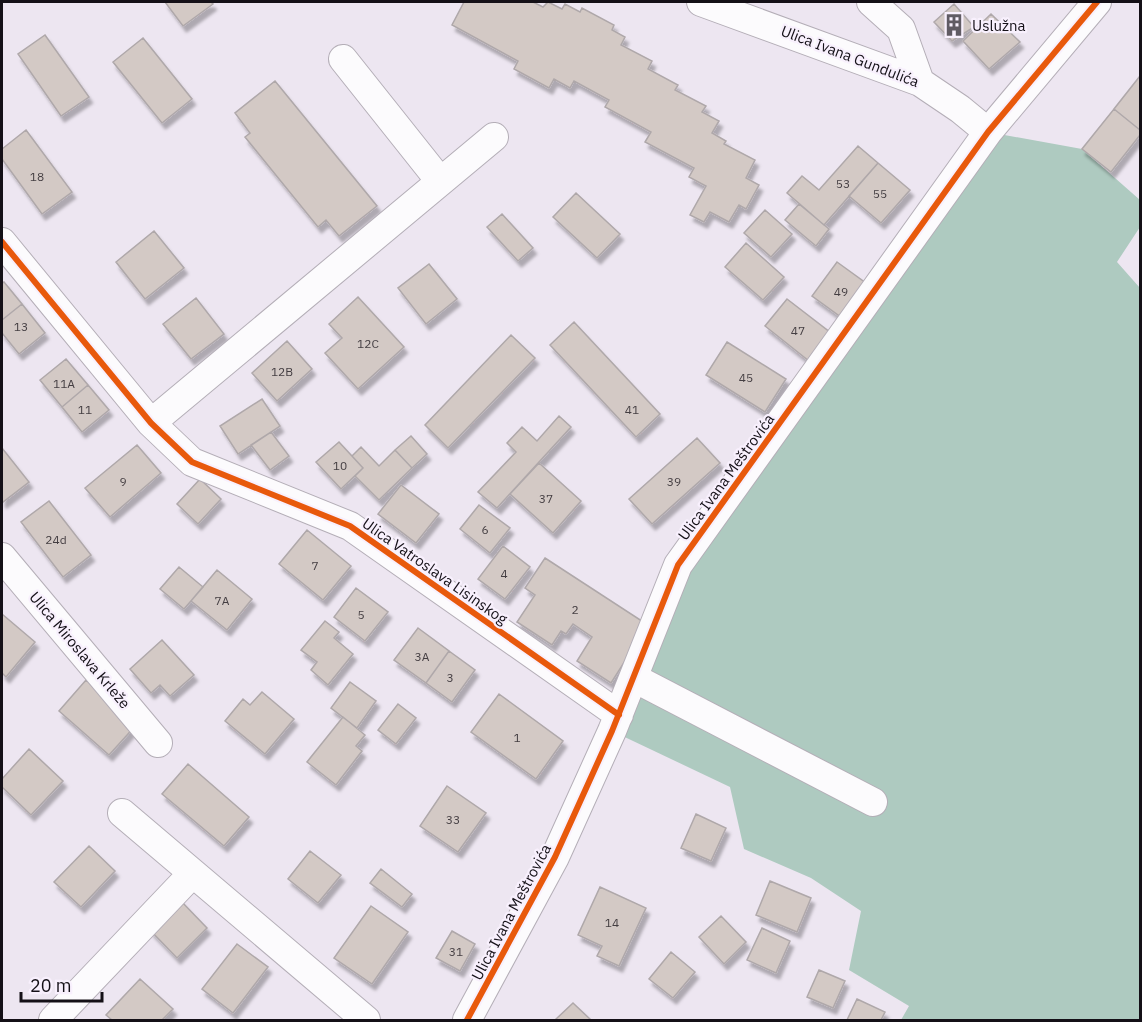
<svg xmlns="http://www.w3.org/2000/svg" width="1142" height="1022" font-family="'IBM Plex Sans',sans-serif">
	<style>
		.forest { fill: #aecac0 }
		.building { fill: #d3c9c5; stroke: #afa8aa; stroke-width: 1.5; filter: url(#shadow) }
		.lines { fill: none; stroke-linecap: round; stroke-linejoin: round }
		.minor-casing { stroke: #b4aeb7; stroke-width: 30 }
		.minor { stroke: #fcfbfd; stroke-width: 28 }
		.cycleway-casing { stroke: #f8f0fd; stroke-width: 10 }
		.cycleway { stroke: #e8590c; stroke-width: 6 }
		.labels { text-anchor: middle; dominant-baseline: central; stroke-width: 4.5; stroke-linejoin: round; paint-order: stroke }
		.number-label { font-size: 12px; fill: #443e42 }
		.poi-label { font-size: 15px; fill: #141017; stroke: #f8f0fd; text-anchor: start }
		.street-label { font-size: 15px; fill: #141017; stroke: #f8f0fd }
	</style>
	<defs>
		<filter id="shadow"><feDropShadow dx="3.5" dy="6" stdDeviation="1.5" flood-color="#0004"/></filter>
	</defs>
	<rect width="100%" height="100%" fill="#ede6f1"/>
	<path class="forest" d="M988 132 1082 149 1140 200V227L1117 262 1140 288V1020H901L909 1006 849 970 861 911 811 878 744 849 730 787 612 731 678 565Z"/>
	<path class="building" d="M165 2H211L213 4 183 26Z
		M464 2H533L543 7 548 2 562 9 565 4 580 12 582 8 614 25 612 30 625 37 621 45 652 61 648 69 678 85 675 90 706 106 702 112 719 121 712 133 726 141 724 144 755 160 746 178 759 185 746 209 739 205 729 222 710 212 704 222 690 215 706 186 689 177 694 168 645 142 651 132 605 107 609 100 574 81 570 88 554 79 549 88 514 69 518 61 452 25Z
		M954 4 974 27 952 41 934 22Z
		M991 14 1020 42 989 69 963 41Z
		M45 35 89 97 61 116 18 54Z
		M143 38 192 99 162 123 113 62Z
		M1140 76V130L1114 109Z
		M275 81 377 206 339 236 326 220 318 227 245 137 250 133 235 113Z
		M1114 109 1140 130V135L1111 172 1082 149Z
		M26 130 72 192 42 214 2 159V149Z
		M858 146 878 163 824 225 787 193 802 176 819 190Z
		M878 163 910 190 881 223 849 196Z
		M576 193 620 234 597 258 553 217Z
		M799 204 829 229 816 246 785 220Z
		M765 210 792 234 771 257 744 233Z
		M502 214 533 248 518 261 487 227Z
		M154 231 184 268 145 299 116 262Z
		M746 243 784 277 763 300 725 267Z
		M837 262 870 286 845 320 812 296Z
		M429 264 457 299 426 324 398 288Z
		M4 282 22 304 2 320V283Z
		M358 297 404 347 358 389 325 353 342 338 329 324Z
		M196 298 224 334 191 359 163 324Z
		M787 299 831 333 809 361 765 326Z
		M22 304 45 333 19 354 2 333V320Z
		M574 322 660 414 636 437 550 345Z
		M511 335 535 358 448 448 425 425Z
		M287 341 312 369 277 401 252 373Z
		M727 342 786 379 765 412 706 375Z
		M66 359 88 385 62 407 40 380Z
		M88 385 109 410 82 432 62 407Z
		M262 399 280 426 238 454 220 426Z
		M559 416 571 427 497 508 478 492 516 452 507 443 522 427 537 441Z
		M271 432 289 456 270 470 251 445Z
		M411 436 427 454 412 468 395 450Z
		M697 438 720 463 652 524 629 499Z
		M339 442 363 468 341 489 316 462Z
		M137 445 161 473 110 517 85 488Z
		M361 447 379 466 395 450 412 468 379 500 355 476 363 468 352 456Z
		M2 448 29 482 3 502 2 500Z
		M539 463 581 501 553 533 510 494Z
		M200 479 221 499 198 524 177 504Z
		M401 485 439 514 416 543 378 514Z
		M49 501 91 555 63 577 21 522Z
		M479 505 510 528 490 553 460 529Z
		M307 530 351 566 323 600 279 564Z
		M503 546 530 567 505 599 478 579Z
		M545 558 648 625 611 683 577 661 592 637 573 624 566 634 561 631 552 645 517 622 535 595 525 588Z
		M179 567 203 587 184 609 160 589Z
		M217 570 252 599 227 630 191 601Z
		M356 588 388 612 365 641 334 617Z
		M2 614 35 642 6 677 2 673Z
		M325 621 339 632 334 638 353 654 328 685 311 670 317 662 301 650Z
		M418 628 449 651 426 683 394 660Z
		M162 640 194 675 170 696 160 685 151 693 130 669Z
		M449 651 475 670 452 702 426 683Z
		M86 680 137 724 109 755 59 711Z
		M350 682 376 701 357 728 331 708Z
		M262 692 294 719 265 754 225 721 243 699 250 705Z
		M499 694 563 741 536 779 471 732Z
		M398 704 416 718 396 744 378 730Z
		M343 717 365 735 356 746 362 751 336 785 307 762Z
		M29 749 63 781 31 815 2 787V779Z
		M188 764 249 817 224 846 162 794Z
		M447 786 486 813 458 852 420 826Z
		M696 814 726 828 711 861 681 848Z
		M89 846 115 871 81 907 54 882Z
		M310 851 341 875 318 903 288 879Z
		M381 869 412 894 402 907 370 883Z
		M770 881 811 898 797 932 756 915Z
		M600 887 646 908 619 966 597 956 602 946 578 935Z
		M180 900 207 928 177 958 150 930Z
		M371 906 408 932 372 984 334 958Z
		M721 916 746 942 724 964 699 937Z
		M762 928 790 941 776 973 747 960Z
		M452 931 475 944 460 971 436 958Z
		M237 944 268 967 233 1013 202 989Z
		M671 952 695 972 673 998 649 979Z
		M819 970 845 981 833 1008 807 997Z
		M140 979 173 1009 162 1020H112L106 1015Z
		M857 999 885 1012 881 1020H847Z
		M573 1003 591 1020H555Z"/>
	<g class="lines">
		<g class="minor-casing">
			<path id="minor" d="M701 2 920 82 960 109 988 132
				M871 2 901 29 920 82
				M343 59 440 181
				M2 242 151 423 192 462 350 526 619 715
				M151 423 494 137
				M2 557 158 743
				M634 678 873 802
				M122 813 366 1020
				M53 1020 192 874
				M467 1020 555 857 612 731 678 565 988 132 1097 2"/>
		</g>
		<use href="#minor" class="minor"/>
		<g class="cycleway-casing">
			<path id="cycleway" d="M2 242 151 423 192 462 350 526 619 715
				M467 1020 555 857 612 731 678 565 988 132 1097 2"/>
		</g>
		<use href="#cycleway" class="cycleway"/>
	</g>
	<defs>
		<g id="building-bare" transform="scale(1.8)"><path d="M-4-6H4V6H1V3H-1V6H-4ZM-2.5-4.3h1.7v1.8h-1.7ZM.8-4.3h1.7v1.8H.8ZM-2.5-1h1.7V.8h-1.7ZM.8-1h1.7V.8H.8Z" fill="#605b63" stroke="#f8f0fd" stroke-width="2.5" paint-order="stroke"/></g>
	</defs>
	<g fill-rule="evenodd">
		<use href="#building-bare" x="954" y="25"/>
	</g>
	<g class="labels">
		<g class="number-label">
			<text x="37" y="176">18</text>
			<text x="843" y="183">53</text>
			<text x="880" y="193">55</text>
			<text x="841" y="291">49</text>
			<text x="21" y="326">13</text>
			<text x="798" y="330">47</text>
			<text x="368" y="343">12C</text>
			<text x="282" y="371">12B</text>
			<text x="746" y="377">45</text>
			<text x="64" y="383">11A</text>
			<text x="85" y="409">11</text>
			<text x="632" y="409">41</text>
			<text x="340" y="465">10</text>
			<text x="123" y="481">9</text>
			<text x="674" y="481">39</text>
			<text x="546" y="498">37</text>
			<text x="485" y="529">6</text>
			<text x="56" y="539">24d</text>
			<text x="315" y="565">7</text>
			<text x="504" y="573">4</text>
			<text x="222" y="600">7A</text>
			<text x="575" y="609">2</text>
			<text x="361" y="614">5</text>
			<text x="422" y="656">3A</text>
			<text x="450" y="677">3</text>
			<text x="517" y="737">1</text>
			<text x="453" y="819">33</text>
			<text x="612" y="922">14</text>
			<text x="456" y="951">31</text>
		</g>
		<g class="poi-label">
			<text x="972" y="25">Uslužna</text>
		</g>
		<g class="street-label">
			<text transform="translate(850 56) rotate(21)">Ulica Ivana Gundulića</text>
			<text transform="translate(726 477) rotate(-54)">Ulica Ivana Meštrovića</text>
			<text transform="translate(435 571) rotate(35)">Ulica Vatroslava Lisinskog</text>
			<text transform="translate(80 650) rotate(50)">Ulica Miroslava Krleže</text>
			<text transform="translate(511 912) rotate(-62)">Ulica Ivana Meštrovića</text>
		</g>
	</g>
	<rect width="1142" height="1022" fill="none" stroke="#141017" stroke-width="6"/>
	<path d="M21 992v9h81v-9" fill="none" stroke="#141017" stroke-width="3"/>
	<text x="30" y="992" font-size="18" fill="#141017" stroke="#f8f0fd" stroke-width="4.5" paint-order="stroke">20 m</text>
</svg>
